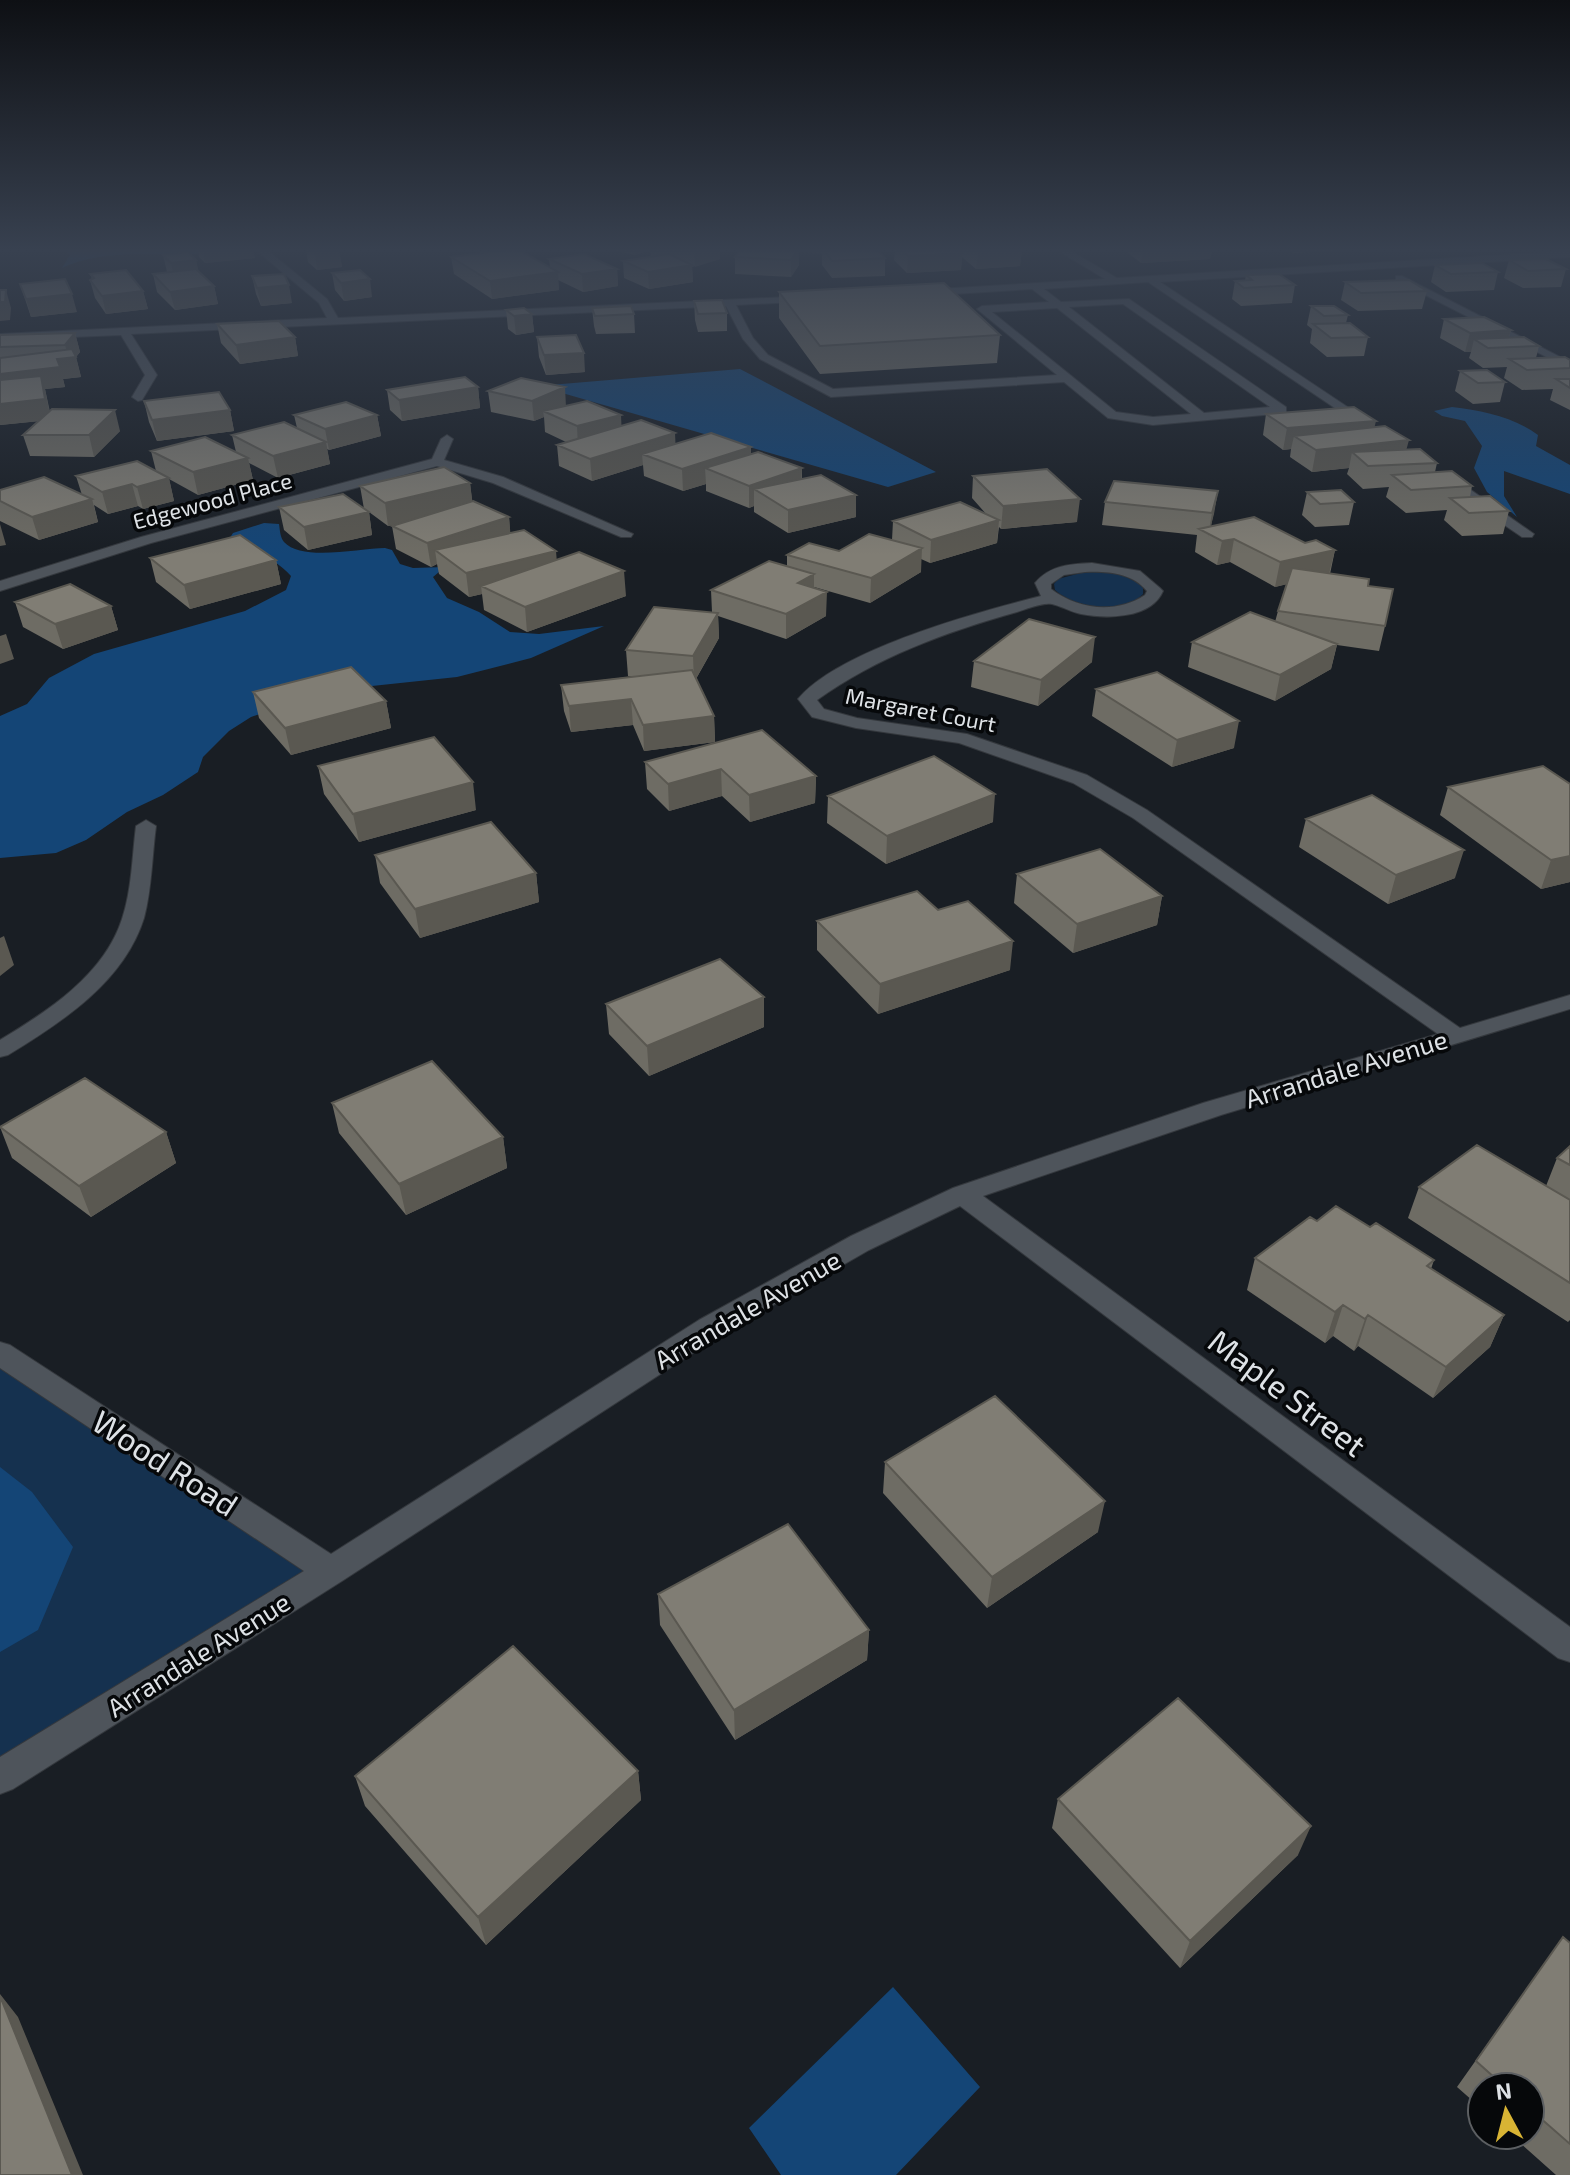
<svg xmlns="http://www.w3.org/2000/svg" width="1570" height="2175" font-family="'Exo 2',sans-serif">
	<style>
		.green { fill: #15314f }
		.forest { fill: #144576 }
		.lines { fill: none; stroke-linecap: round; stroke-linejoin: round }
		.minor-casing { stroke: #34383d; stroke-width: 2 }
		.minor { fill: #4e545b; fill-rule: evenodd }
		.wall { fill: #6e6c64 }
		.shaded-wall { fill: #5a5851 }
		.building { fill: #807d74; stroke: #5a5851; stroke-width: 2 }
		.labels { text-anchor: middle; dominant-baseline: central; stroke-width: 7; stroke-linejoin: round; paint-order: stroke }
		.far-street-label { font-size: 22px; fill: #dee2e6; stroke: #06080a }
		.street-label { font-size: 26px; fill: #dee2e6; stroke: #06080a }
		.near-street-label { font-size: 32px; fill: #dee2e6; stroke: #06080a }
	</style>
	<rect width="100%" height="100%" fill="#191e24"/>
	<path class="green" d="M1092 570 1119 574 1139 583 1143 588V594C1123 616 1075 608 1055 590L1054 584 1058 579Z
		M0 1353 331 1571 0 1777Z"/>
	<path class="forest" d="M64 250H213C193 257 177 254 156 254 125 254 91 254 62 268L70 255Z
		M740 369 936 472 888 487 538 386Z
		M1452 407C1483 411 1512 416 1538 435L1536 446 1570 465V494L1504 471V496L1517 517 1487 492 1474 468 1482 446 1465 421 1442 416 1434 411Z
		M264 523 279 524C280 530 280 537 284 542 302 562 360 548 385 548L392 550 400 564 413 568 445 567 433 577 447 598 479 612 510 632 539 634 604 626 531 658 457 677 372 686 289 704 251 717 229 731 203 757 198 772 163 795 127 812 86 840 56 853 0 858V716L27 704 49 678 94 654 245 611 286 590 291 576C274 557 251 550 228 541L233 533Z
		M0 1467 32 1492 73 1547 38 1630 0 1652Z
		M893 1987 980 2087 896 2175H781L749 2128Z"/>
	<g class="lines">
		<g class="minor-casing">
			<path id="minor" d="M256 250H267L327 299 338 318 809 296 813 297V301L736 305 753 338 768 355 833 389 1057 375 977 309 982 306 1049 302 1032 289 921 296 916 293 921 290 1105 279 1057 250H1069L1117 278 1570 251V257L1160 282 1370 422 1372 425 1366 429 1148 282 1044 289 1061 302 1129 299 1286 407V413L1153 425 1108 418 1064 382 831 397 760 359 743 339 726 306 131 334 157 375 142 400 138 401 132 397 145 375 121 335 0 340V334L327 318 319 303ZM1123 304 1270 407 1204 413 1069 307ZM1057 308 1191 414 1153 417 1116 412 992 312Z
				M779 250H829L824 253Z
				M1396 276H1402L1570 362V369L1396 280Z
				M447 435 453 439 444 460 503 477 633 534 631 537H621L493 483 437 466 151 543 0 591V581L141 537 432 459 441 439Z
				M1438 474H1448L1534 534 1532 537H1522L1438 480Z
				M1092 563 1140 571 1160 588 1163 591C1151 619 1106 619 1081 614 1071 612 1061 606 1052 604 1043 602 1026 609 1017 612 946 632 877 657 817 700L824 709 857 718 967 734 1087 775 1147 810 1460 1028 1570 995V1009L1221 1115 983 1196 1570 1627V1662L1558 1658 960 1206 869 1250 719 1336 342 1581 13 1789 0 1794V1757L304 1571 0 1368V1342L10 1345 331 1554 699 1320 851 1236 953 1188 1203 1103 1438 1034 1133 818 1073 783 959 743 856 728 812 717 798 699C840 649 978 612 1041 596L1035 583C1050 565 1070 564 1092 563ZM1085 572C1108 571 1132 573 1147 591L1145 595C1116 614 1079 610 1051 589V584L1064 575Z
				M146 820 156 826C152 856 152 888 144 918 124 982 62 1022 8 1055L0 1057V1040C48 1011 104 975 122 919 132 889 132 857 136 826Z"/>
		</g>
		<use href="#minor" class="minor"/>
	</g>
	<path class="wall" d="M198 250H253L255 258 205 263 199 257Z
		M306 250H339L342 267 317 270 308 262Z
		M613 250H720V259L692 267 693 282 649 289 624 278 623 261 651 257 650 250 635 255Z
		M799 250V265L791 277 735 274V257Z
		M822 250H878L885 258V276L832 278 822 265Z
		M895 250H959L962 252V250H1022L1020 266 976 269 962 257 961 270 907 273 894 260Z
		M1128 250H1212L1210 259 1141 263 1128 253Z
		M1288 250H1348L1294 253Z
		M163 255 196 260 198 271 214 286 218 304 175 310 157 292 153 274 167 272Z
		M451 257 550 268 549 259 617 269 618 286 583 292 558 280 559 290 492 299 454 274Z
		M1509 260 1566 269 1561 287 1523 288 1504 278Z
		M1435 265 1498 272 1494 290 1446 292 1431 282Z
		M332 273 372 297 344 301 335 290Z
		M90 274 143 291 148 309 106 314 95 298 90 280 92 279Z
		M1246 275 1295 285 1292 303 1241 306 1232 299 1235 281 1245 280Z
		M252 276 292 303 261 306 256 294Z
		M1345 282 1427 291 1422 309 1358 311 1341 300Z
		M20 284 77 312 31 317Z
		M779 292 1000 335 997 363 820 374 779 318Z
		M694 301 727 313V331L698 332 695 320Z
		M1311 306 1348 315 1346 323 1368 337 1364 356 1327 357 1310 343 1312 329 1307 325Z
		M592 308 634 314 635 333 596 334 594 326Z
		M506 310 532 314 534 332 516 335 508 329Z
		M1444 319 1511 330 1509 337 1539 346 1536 358 1570 360V410L1550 400 1553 389 1522 390 1504 378 1507 367 1483 368 1469 358 1471 352H1465L1440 338Z
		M217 324 295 337 298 356 240 364 221 343Z
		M75 333 80 352 76 357 81 377 63 379 65 387 45 389 50 412 120 431 94 457 30 456 23 435 39 421 0 425V335Z
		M537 337 585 372 546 375 539 357Z
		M1460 371 1505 382 1500 402 1473 404 1455 391Z
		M478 387 480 408 402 421 390 410 387 390Z
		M488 391 566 406 621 426 675 433V444L751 454 802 468V479L856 517 788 533 754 512V506L749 508 706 491V484L683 491 644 476 643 465 592 481 559 466 557 445 566 442 545 432 544 417 534 421 491 412Z
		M144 401 230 410 234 431 157 441 149 422Z
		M1266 414 1374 428 1406 450 1437 463 1435 472 1472 486 1470 497 1509 511 1503 534 1462 536 1444 520 1447 510 1406 513 1386 497 1389 487 1363 489 1347 474 1349 468 1312 472 1290 457 1291 449 1283 450 1263 435Z
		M294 415H377L381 436 329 450 327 449 330 464 278 478 249 463 253 480 198 495 169 479 174 501 143 509 138 506 108 514 94 505 98 522 39 540 0 521V490L82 495 76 476 156 471 151 451 236 452 232 435 297 428Z
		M973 476 1077 522 1001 529 999 527 997 543 930 563 921 559V572L870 603 814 587 826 616 786 639 718 616 719 638 696 679 714 716 715 742 644 751 633 725 571 732 564 711 561 685 635 676H628L626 650 712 612 711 590 787 566V555L839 551 892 540 893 521 987 515 972 498Z
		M470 483 472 501 509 517 510 533 556 551V559L626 596 527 632 484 610 482 594 469 597 439 574 437 564 431 567 396 549 392 526 398 524 388 526 369 512 372 535 308 550 284 530 279 507 364 509 360 486Z
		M1218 491 1211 526 1305 543 1335 550 1330 574 1368 586 1385 626 1379 651 1337 645 1331 669 1275 701 1188 667 1192 642 1275 622 1278 611 1287 584 1275 587 1230 562 1217 565 1195 552 1197 535 1102 525 1105 502Z
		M1307 492 1354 502 1349 525 1315 527 1302 515Z
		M150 558 276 560 281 584 190 609 156 582Z
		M15 602 111 606 118 630 63 649 23 627Z
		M974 661 1092 662 1038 706 971 687Z
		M1096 689 1234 748 1172 767 1092 716Z
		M253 692 386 701 391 728 291 755 259 718Z
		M645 762 816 776 815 803 750 822 722 796 669 811 647 789Z
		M318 766 476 810 359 842 324 794Z
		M1570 784V882L1541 889 1440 815 1448 787Z
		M828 796 993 822 886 864 827 823Z
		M1306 819 1455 878 1388 904 1299 847Z
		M375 855 536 873 539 902 420 938 380 883Z
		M1017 874 1162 896 1157 925 1073 953 1014 903Z
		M938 910 1010 970 878 1014 817 950V921Z
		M606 1004 764 1027 649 1076 609 1034Z
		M332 1103 503 1137 507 1168 406 1215 339 1133Z
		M0 1127 166 1132 176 1163 91 1217 12 1158Z
		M1570 1146V1320L1568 1322 1408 1218 1419 1187 1546 1186 1557 1158Z
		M1317 1221 1370 1227 1434 1260 1431 1269 1504 1315 1490 1347 1433 1398 1358 1346 1354 1351 1333 1336 1325 1343 1247 1290 1255 1258Z
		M885 1462 1098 1532 987 1608 883 1493Z
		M658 1594 869 1630 867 1660 735 1740 660 1625Z
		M638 1771 641 1800 486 1945 365 1806 355 1776Z
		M1058 1799 1298 1855 1180 1968 1052 1828Z
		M1563 1937 1570 1943V2175H1556L1511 2135H1530V2087H1482V2109L1457 2087Z"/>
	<path class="shaded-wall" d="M203 250H253L255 258 205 263Z
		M339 250 342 267 317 270 315 253Z
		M635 250H650L635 255Z
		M694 250H720V259L695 267Z
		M797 250H799V265L791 277V260Z
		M1008 250H1022L1020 266 976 269 978 252Z
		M1143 250H1212L1210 259 1141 263Z
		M962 253 961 270 907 273 908 256Z
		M196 260 200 277 175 280 171 263Z
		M692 265 693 282 649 289 648 272Z
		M617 269 618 286 583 292 582 274Z
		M558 272 559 290 492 299 490 281Z
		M370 279 372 297 344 301 341 283Z
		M289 285 292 303 261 306 257 288Z
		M214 286 218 304 175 310 170 292Z
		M6 290 11 308 10 320 0 321V302Z
		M143 291 148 309 106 314 102 296Z
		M72 294 77 312 31 317 26 299Z
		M532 314 534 332 516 335 514 316Z
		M1511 330 1506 347 1474 339 1471 352H1465L1470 333Z
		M75 333 80 352 76 357 81 377 63 379 65 387 45 389 51 420 0 425V374L57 359 69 358 65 345Z
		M295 337 298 356 240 364 236 345Z
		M584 353 585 372 546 375 544 355Z
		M478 387 480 408 402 421 399 400Z
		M565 387 566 407 543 411 544 417 534 421 532 401Z
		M115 410 120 431 94 457 89 435Z
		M230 410 234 431 157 441 152 420Z
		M377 415 381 436 329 450 325 429Z
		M621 415 622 437 578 448 577 426Z
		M1376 421 1371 442 1294 436 1291 449 1283 450 1287 428Z
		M675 433 676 455 642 454 643 465 592 481 590 459Z
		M1409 440 1403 462 1352 452 1349 468 1312 472 1316 450Z
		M326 442 330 464 278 478 273 456Z
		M751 447V469L705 468 706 484 683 491 682 469Z
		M248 458 253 480 198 495 193 472Z
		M802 468 801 490 754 489V506L749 508V486Z
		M169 478 174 501 143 509 137 487Z
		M470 483 473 506 388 526 385 503Z
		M132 484 138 506 108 514 102 492Z
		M1218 491 1214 514 1208 537 1212 513Z
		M856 495V517L788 533V510Z
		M92 499 98 522 39 540 32 517Z
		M1080 499 1077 522 1001 529 1003 506Z
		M369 512 372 535 308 550 304 527Z
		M509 517 511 540 435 550 437 564 431 567 427 543Z
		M999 520 997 543 930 563 931 540Z
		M0 524 6 545 0 546Z
		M1234 539 1230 562 1217 565 1222 541Z
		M922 548 921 572 870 603 871 578Z
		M1335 550 1329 574 1275 587 1280 562Z
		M556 551 558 575 481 586 482 594 469 597 466 573Z
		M276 560 281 584 190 609 184 585Z
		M624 571 626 596 527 632 525 607Z
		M814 574V599L827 592 826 616 786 639V614L798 583Z
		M111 606 118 630 63 649 55 624Z
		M718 613 719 638 694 682 693 656Z
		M6 634 14 659 0 664V636Z
		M1095 637 1092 662 1038 706 1041 680Z
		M1337 644 1331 669 1275 701 1280 675Z
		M631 699 633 725 571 732 569 706Z
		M386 701 391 728 291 755 285 728Z
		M714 716 715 742 644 751 643 725Z
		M1239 721 1234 748 1172 767 1177 740Z
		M721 769 722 796 669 811 668 784Z
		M816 776 815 803 750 822 749 795Z
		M473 782 476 810 359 842 353 814Z
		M995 794 993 822 886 864 887 836Z
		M1464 850 1455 878 1388 904 1396 875Z
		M1570 856V882L1541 889 1551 860Z
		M536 873 539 902 420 938 415 909Z
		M1162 896 1157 925 1073 953 1077 924Z
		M4 936 14 965 0 976V938Z
		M1013 941 1010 970 878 1014 880 984Z
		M764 997V1027L649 1076 647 1046Z
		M166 1132 176 1163 91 1217 79 1186Z
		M503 1137 507 1168 406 1215 399 1184Z
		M1343 1305 1333 1336 1325 1343 1335 1312Z
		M1368 1315 1358 1346 1354 1351 1365 1319Z
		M1504 1315 1490 1347 1433 1398 1446 1367Z
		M1105 1501 1098 1532 987 1608 992 1577Z
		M869 1630 867 1660 735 1740 734 1710Z
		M638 1771 641 1800 486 1945 478 1917Z
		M1311 1826 1298 1855 1180 1968 1190 1941Z
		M0 1994 18 2017 83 2175H72L0 1996Z"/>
	<path class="building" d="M311 250H337L315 253Z
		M506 250H519L558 272 490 281 451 257Z
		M740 250H797L791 260 735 257Z
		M824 250H878L885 258 832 261Z
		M902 250H959L962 253 908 256Z
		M975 250H1008L978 252Z
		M188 252 196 260 171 263 163 255Z
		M584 254 617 269 582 274 549 259Z
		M669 254 692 265 648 272 623 261Z
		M1546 259 1566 269 1528 271 1509 260Z
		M1482 263 1498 272 1451 274 1435 265Z
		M196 269 214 286 170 292 153 274Z
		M126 270 143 291 102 296 90 280 94 278 90 274Z
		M360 270 370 279 341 283 332 273Z
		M284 274 289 285 257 288 252 276Z
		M1279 274 1295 285 1244 288 1235 281 1252 280 1246 275Z
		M65 279 72 294 26 299 20 284Z
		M1409 280 1427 291 1361 293 1345 282Z
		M944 283 1000 335 820 346 779 292Z
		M0 290H6L5 302H0Z
		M722 300 727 313 698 314 694 301Z
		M631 306 634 314 595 316 592 308Z
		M1311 306H1334L1348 315 1324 316Z
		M524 308 532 314 514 316 506 310Z
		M1484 317 1511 330 1470 333 1444 319Z
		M279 321 295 337 236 345 217 324Z
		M1350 323 1368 337 1331 338 1313 324Z
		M75 333 65 345 0 347V335Z
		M576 335 584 353 544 355 537 337Z
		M1524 337 1539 346 1488 348 1474 339Z
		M72 349 76 357 57 359 60 367 0 374V358Z
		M1565 357 1570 360V368L1527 370 1509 359Z
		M1487 370 1505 382 1478 383 1460 371Z
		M41 376 45 399 0 404V380Z
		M465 377 478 387 399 400 387 390Z
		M521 378 565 387 532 401 488 391Z
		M1556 379H1570V388Z
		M219 392 230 410 152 420 144 401Z
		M587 401 621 415 577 426 543 411Z
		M346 402 377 415 325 429 294 415Z
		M1354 407 1376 421 1287 428 1266 414Z
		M52 409 115 410 89 435H23Z
		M641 420 675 433 590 459 557 445Z
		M284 422 326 442 273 456 232 435Z
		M1385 426 1409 440 1316 450 1294 436Z
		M711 433 751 447 682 469 642 454Z
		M205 437 248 458 193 472 151 451Z
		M1420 449 1437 463 1368 466 1352 452Z
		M758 452 802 468 749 486 705 468Z
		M137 461 169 478 137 487 132 484 102 492 76 476Z
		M444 467 470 483 385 503 360 486Z
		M1047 469 1080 499 1003 506 973 476Z
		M1452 471 1472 486 1411 490 1392 475Z
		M821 475 856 495 788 510 754 489Z
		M44 477 92 499 32 517 0 501V490Z
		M1114 481 1218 491 1212 513 1105 502Z
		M1341 490 1354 502 1320 504 1307 492Z
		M343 494 369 512 304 527 279 507Z
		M1490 496 1509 511 1469 513 1450 498Z
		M473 501 509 517 427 543 392 526Z
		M960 502 999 520 931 540 893 521Z
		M1254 517 1305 543 1316 540 1335 550 1280 562 1234 539 1222 541 1199 529Z
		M524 530 556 551 466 573 435 550Z
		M869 534 922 548 871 578 787 555 809 543 839 551Z
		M240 535 276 560 184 585 150 558Z
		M579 552 624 571 525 607 481 586Z
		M769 561 814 574 798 583 827 592 786 614 711 590Z
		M1292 568 1369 579 1368 586 1393 589 1385 626 1278 611Z
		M70 584 111 606 55 624 15 602Z
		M654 607 718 613 693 656 626 650Z
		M1250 612 1337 644 1280 675 1192 642Z
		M1029 619 1095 637 1041 680 974 661Z
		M351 667 386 701 285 728 253 692Z
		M692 670 714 716 643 725 631 699 569 706 561 685Z
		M1157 672 1239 721 1177 740 1096 689Z
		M762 730 816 776 749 795 721 769 668 784 645 762Z
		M434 737 473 782 353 814 318 766Z
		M934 756 995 794 887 836 828 796Z
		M1543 766 1570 784V856L1551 860 1448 787Z
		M1372 795 1464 850 1396 875 1306 819Z
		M491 822 536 873 415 909 375 855Z
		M1100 849 1162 896 1077 924 1017 874Z
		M917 891 938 910 968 901 1013 941 880 984 817 921Z
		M720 959 764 997 647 1046 606 1004Z
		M432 1061 503 1137 399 1184 332 1103Z
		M85 1078 166 1132 79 1186 0 1127Z
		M1477 1145 1570 1200V1283L1419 1187Z
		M1570 1146V1165L1557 1158Z
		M1336 1206 1370 1227 1376 1223 1434 1260 1427 1266 1504 1315 1446 1367 1368 1315 1365 1319 1343 1305 1335 1312 1255 1258 1310 1217 1317 1221Z
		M995 1396 1105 1501 992 1577 885 1462Z
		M788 1524 869 1630 734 1710 658 1594Z
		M513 1646 638 1771 478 1917 355 1776Z
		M1178 1698 1311 1826 1190 1941 1058 1799Z
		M1563 1937 1570 1943V2144L1530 2109V2087H1505L1476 2061Z
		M0 1996 72 2175H0Z"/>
	<linearGradient id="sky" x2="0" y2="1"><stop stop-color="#0e1014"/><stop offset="0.45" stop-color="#384150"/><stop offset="1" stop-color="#384150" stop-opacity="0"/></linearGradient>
	<rect width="1570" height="555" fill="url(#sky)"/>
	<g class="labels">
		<g class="far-street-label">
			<text transform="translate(212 500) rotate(-15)">Edgewood Place</text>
			<text transform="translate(921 709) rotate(11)">Margaret Court</text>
		</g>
		<g class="street-label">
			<text transform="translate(1346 1068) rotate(-17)">Arrandale Avenue</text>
			<text transform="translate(747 1309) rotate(-30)">Arrandale Avenue</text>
			<text transform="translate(198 1654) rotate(-32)">Arrandale Avenue</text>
		</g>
		<g class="near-street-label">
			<text transform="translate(1288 1392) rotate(37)">Maple Street</text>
			<text transform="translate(166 1462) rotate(33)">Wood Road</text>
		</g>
	</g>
	<g transform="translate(1506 2111) rotate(353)"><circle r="38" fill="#06080a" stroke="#5c5f62" stroke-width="2"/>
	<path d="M0-6L14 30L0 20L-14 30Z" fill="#d8b434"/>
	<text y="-12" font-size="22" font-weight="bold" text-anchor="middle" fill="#dee2e6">N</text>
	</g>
</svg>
